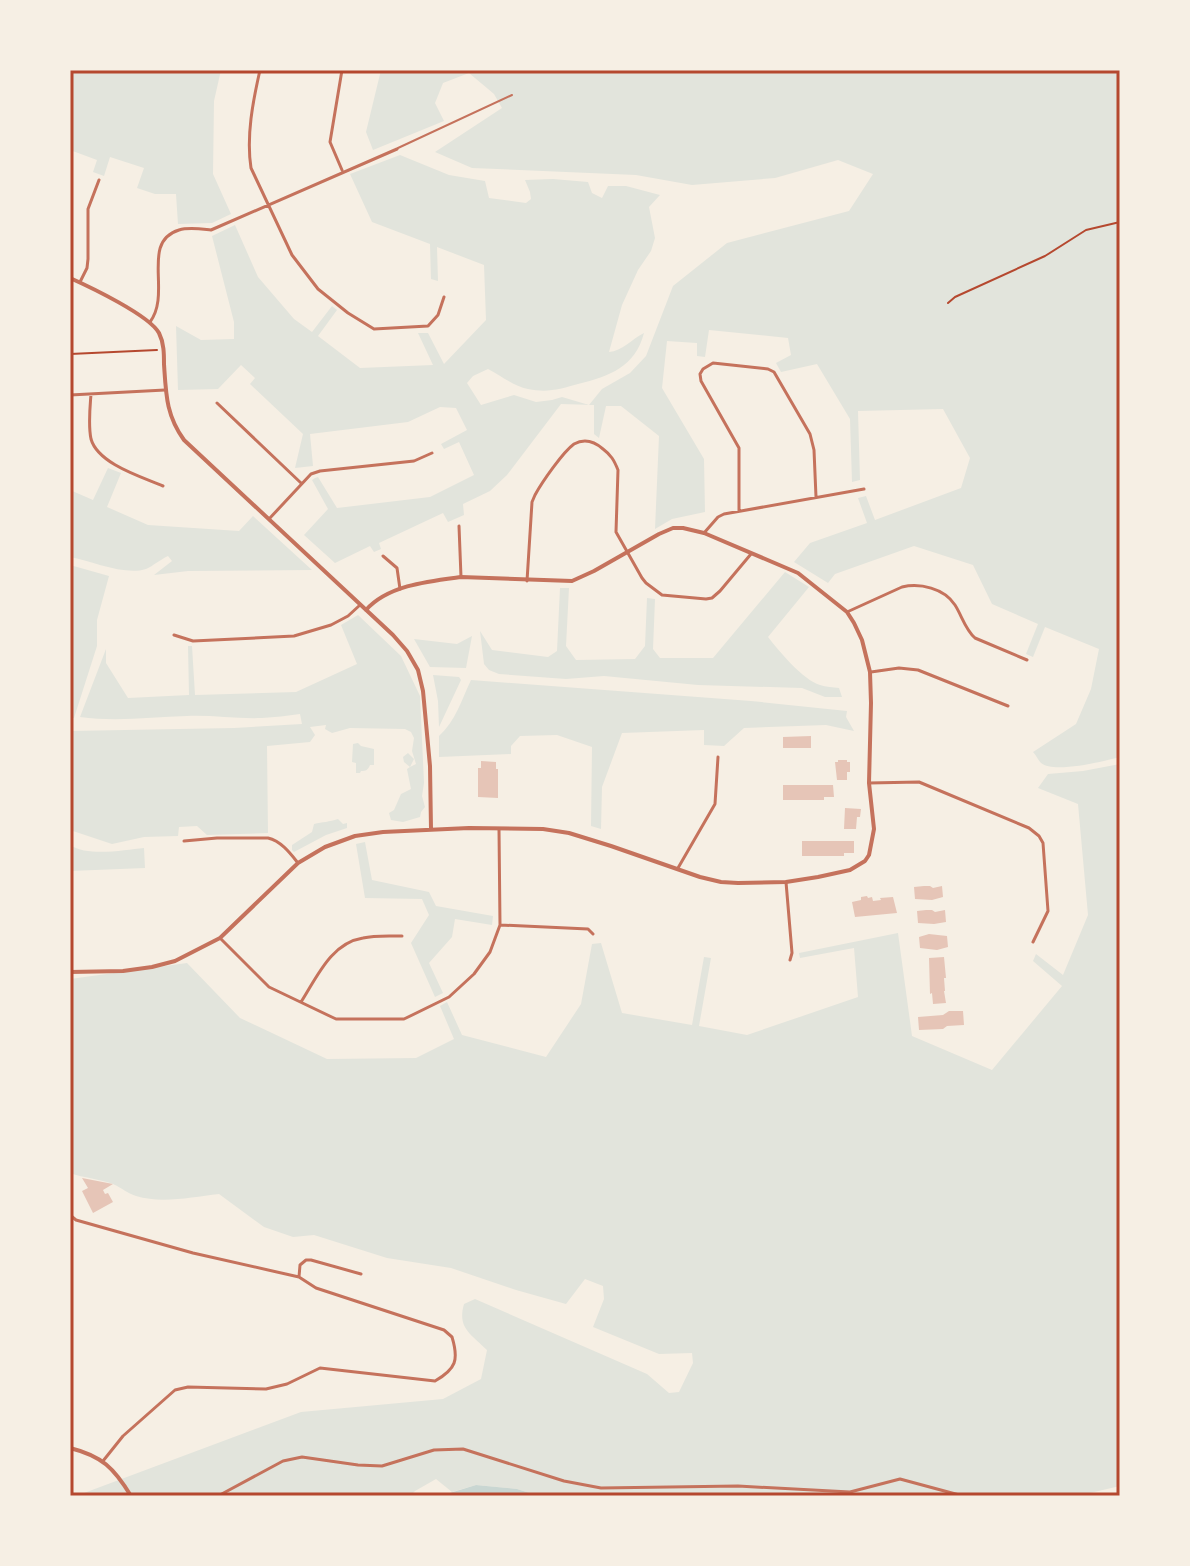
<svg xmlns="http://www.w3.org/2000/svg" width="1190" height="1566" font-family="Inter,sans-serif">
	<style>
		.green { fill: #e2e4dc }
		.water { fill: #c9d6d2 }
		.building { fill: #e6c5b7 }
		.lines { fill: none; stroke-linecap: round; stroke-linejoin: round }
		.path { stroke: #b5482f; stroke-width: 2 }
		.service { stroke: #c5725c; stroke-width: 2 }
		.minor { stroke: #c5725c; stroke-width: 3 }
		.tertiary { stroke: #c5725c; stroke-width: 4 }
		.neatline { fill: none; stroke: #b5482f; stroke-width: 3 }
	</style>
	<rect width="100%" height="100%" fill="#f6efe4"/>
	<path class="green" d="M70 70H221L214 101 213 174 231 214 212 223 178 224 176 194H155L137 188 144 168 110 157 104 176 93 172 97 160 70 150V132L72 131 70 121Z
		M381 70H1120V757C1104 761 1054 774 1041 763 1038 760 1036 755 1033 752L1076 724 1091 689 1099 649 1045 627 1033 657 1026 654 1038 624 992 604 973 565 914 546 835 574 828 583 794 562 810 543 867 523 858 498 866 496 875 520 961 488 970 458 943 409 858 411 860 480 852 482 850 419 817 364 781 372 776 363 791 355 788 338 709 330 705 357 697 356V343L667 341 662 388 704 459 705 512 672 519 655 529 659 436 621 406H606L599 438 594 434V405L561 404 507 475 490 491 463 504 464 515 448 522 443 513 379 543 381 549 374 552 370 546 335 563 304 535 328 509 312 480 315 478 318 477 337 508 430 497 474 475 459 442 444 449 441 444 467 430 456 408 440 407 408 422 310 434 313 466 295 468 303 434 250 384 255 378 241 365 218 389 178 390 176 326 201 340 234 339V322L212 236 235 225 258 277 294 319 312 332 332 306 337 310 318 336 360 368 433 365 418 333H428L444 364 486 320 484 265 437 247 438 281 431 279 430 244 372 222 350 174 400 155 449 175 485 181 489 198 526 203 531 199 530 192 525 180 553 179 588 182 592 193 602 198 608 186H626L660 195 649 207 655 238 651 251 638 270 622 305 609 352C622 351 632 339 644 333 635 367 610 376 578 384 560 389 548 393 528 389 514 386 501 376 488 369L473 376 467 383 481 405 514 395 536 402 552 400 562 397 589 405 602 389 630 373 646 356 673 286 727 243 849 211 873 174 838 160 775 178 692 185 636 175 472 168 435 152 502 108 494 94 469 73 443 83 435 103 444 121 373 150 366 132Z
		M108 468 121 473 107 507 148 525 239 531 253 516 312 570 188 571 154 575 172 561 168 556C161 559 153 566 146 569 125 576 92 561 70 557V490L93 500Z
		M70 565 109 576 97 620V646L74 718H70Z
		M785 572 809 587 768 637C779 651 803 680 820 685 826 687 833 687 839 688L842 697H825L802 688 698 685 604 676 566 679 499 674 489 670 484 664 480 631 492 650 548 657 557 651 560 588H569L566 646 576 660 635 659 645 646 647 598 655 599 653 649 660 658H713Z
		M358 615 401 656 420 696 424 783 422 796 425 807 421 812 420 817 403 822 391 820 389 813 394 810 401 794 411 789 407 769 410 767 404 762 403 757 408 753 414 759 410 767 416 764 412 751 414 738 411 732 405 729 350 728 332 733 325 729 326 725 310 727 315 735 310 742 267 746 268 833 207 835 197 826 179 827 178 836 144 837 112 844 70 830V731L234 728 302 724 300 714C287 716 275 717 262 718 237 719 212 715 187 716 152 717 116 722 80 717L106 649V663L128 698 189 695 188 646H192L195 695 296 692 357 664 341 625Z
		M472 636 466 668 430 667 414 639 457 644Z
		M433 675 459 677 461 680 439 727 438 701Z
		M471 680 751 701 847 711 846 717 854 731 826 725 744 728 724 746 704 745V730L622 733 602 787 601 829 591 826 592 747 557 735 520 736 511 746V754L439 757V736C455 722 462 699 471 680Z
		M358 743 361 746 374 749V765H370C368 770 366 771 361 771L360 773H356V763L352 762 353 744Z
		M1120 764V1486L1077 1496H539L517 1489 476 1485 452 1492 436 1479 415 1491 410 1496H76L301 1412 443 1399 481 1379 487 1350C471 1334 457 1328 464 1304L475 1299 647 1374 669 1393 679 1392 693 1363 692 1353 659 1354 593 1327 604 1299 603 1286 585 1279 566 1304 516 1290 451 1268 387 1258 314 1235 293 1237 264 1227 219 1194C192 1197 162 1204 136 1196 127 1193 122 1188 113 1184 100 1179 84 1178 70 1173V979L187 963 240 1018 327 1059 416 1058 454 1039 440 1006 447 1002 462 1035 546 1057 581 1004 592 944 601 943 622 1013 692 1025 704 957 711 958 699 1026 747 1035 858 997 854 948 800 958 799 953 898 933 912 1036 992 1070 1062 986 1033 961 1036 954 1063 975 1088 915 1078 804 1038 788 1048 774 1083 771Z
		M338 819 343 824 347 823V828L326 835 294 852 292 850V845L312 832 314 824C323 822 329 822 338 819Z
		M365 842 372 880 429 892 436 906 493 916 492 925 455 919 452 937 429 963 443 993 435 997 411 943 429 915 422 899 365 898 356 844Z
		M70 845C88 857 124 850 144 848L145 868 70 871Z"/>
	<path class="water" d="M476 1485 517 1489 539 1496H440Z"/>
	<path class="building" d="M811 736V748H783V737Z
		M838 760H847V762H850V772H847V780H837L835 762H838Z
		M481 761 496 762V769H498V798L478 797V768H481Z
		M783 785H833L834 797H824V800H783Z
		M845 808 861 809 860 817H857L856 829H844Z
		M802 841H854V853H844V856H802Z
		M924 886H930L933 888 942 886 943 897 932 900 915 899 914 887Z
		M867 896 868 898 872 897 873 901 881 900 880 898 893 897 897 913 855 917 852 902 861 900V897Z
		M926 910H932L935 912 945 910 946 922 934 924 918 923 917 911Z
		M929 934 947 936 948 947 937 950 920 948 919 937Z
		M944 957 946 978H944L945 991H944L946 1003 933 1004 932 993 930 994 929 958Z
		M949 1011H963L964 1025 947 1026 943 1029 919 1030 918 1017 943 1015Z
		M82 1178 113 1184 103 1190 105 1194 108 1193 113 1202 93 1213 82 1191 88 1188Z"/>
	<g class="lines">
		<path class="path" d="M948 303 955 297 1045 256 1086 230 1120 222
			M70 354 157 350"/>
		<path class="service" d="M398 148 512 95"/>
		<path class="minor" d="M260 70C253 101 246 136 251 168L292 255 318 289 348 313 374 329 428 326 438 315 444 297
			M342 170 330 142 342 70
			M80 282 87 268 88 259V209L99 180
			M150 322C172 293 140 242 179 230 189 227 201 229 211 230L397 149
			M91 394C90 408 88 425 91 439 98 464 142 477 163 486
			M70 395 165 390
			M217 403 301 483
			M739 511V448L701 381 700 374 703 369 713 363 768 369 774 372 810 434 814 450 816 497
			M269 519 311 474 320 471 414 461 432 453
			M459 526 461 577
			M704 533 718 517 724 514 864 489
			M383 556 397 568 400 589
			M527 581 532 502 535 495C542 482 563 452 574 444 585 438 595 442 603 449 611 455 614 460 618 470L616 532 642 578 646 583 662 595 706 599 712 598 720 591 751 554
			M847 612 902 587C920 583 944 588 955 605 962 616 965 629 975 638L1027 660
			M174 635 193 641 294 636 331 625 348 616 360 605
			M871 672 899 668 918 670 1008 706
			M869 783 919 782 1029 828 1039 836 1043 843 1048 911 1033 942
			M184 841 217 838H268C281 841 290 853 298 863
			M678 868 715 804 718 757
			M786 882 792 953 790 960
			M500 925 588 929 593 934
			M220 938 269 987 336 1019H404L449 997 474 974 490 952 500 925 499 829
			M301 1002C317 977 331 943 363 938 375 935 389 936 402 936
			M70 1201V1206
			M70 1215 76 1220 193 1253 299 1277
			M103 1461 123 1436 175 1390 188 1387 266 1389 287 1384 320 1368 435 1381C456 1369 459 1360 452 1337L444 1330 316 1288 299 1277 300 1265 306 1260H311L361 1274
			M218 1496 283 1461 302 1457 358 1465 382 1466 434 1450 463 1449 564 1481 601 1488 738 1486 850 1492 900 1479 963 1496"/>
		<path class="tertiary" d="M70 278C90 287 149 315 159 333 164 343 164 354 164 364 166 394 166 415 184 440L393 635 407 651 418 670 423 691 430 766 431 829
			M70 972 123 971 152 967 175 961 220 938 298 863 325 847 355 836 383 832 469 828 543 829 569 833 611 846 700 877 721 882 738 883 786 882 818 877 850 870 865 861 869 855 874 829 869 783 871 703 870 672 862 640 854 623 847 612 798 573 704 533 683 528H673L659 534 594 571 572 581 461 577C430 581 388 585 366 610
			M70 1448C102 1456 114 1468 131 1496"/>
	</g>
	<rect width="1190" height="1566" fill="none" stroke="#f6efe4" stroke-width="144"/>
	<rect x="72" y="72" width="1046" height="1422" class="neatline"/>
</svg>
